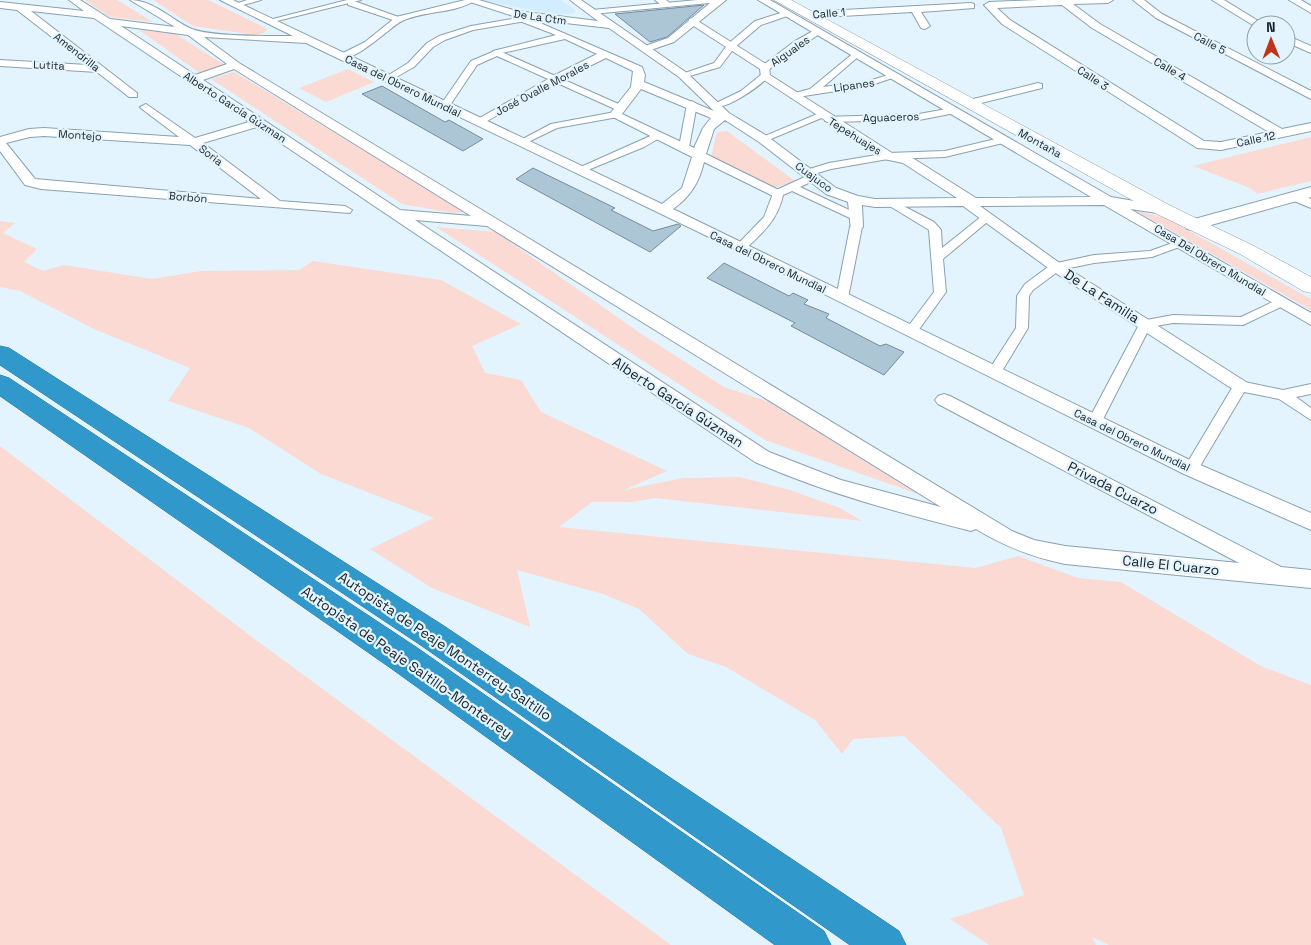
<svg xmlns="http://www.w3.org/2000/svg" width="1311" height="945" font-family="'Space Grotesk',sans-serif">
	<style>
		.built { fill: #d2edff }
		.green { fill: #fadad2 }
		.building { fill: #acc6d6; stroke: #738c9b }
		.lines { fill: none; stroke-linecap: round; stroke-linejoin: round }
		.pedestrian-casing { stroke: #88a1b1; stroke-width: 2 }
		.minor-casing { stroke: #88a1b1; stroke-width: 2 }
		.tertiary-casing { stroke: #88a1b1; stroke-width: 2 }
		.secondary-casing { stroke: #88a1b1; stroke-width: 1 }
		.motorway-casing { stroke: #286e92; stroke-width: 1 }
		.pedestrian { fill: #fff; fill-rule: evenodd }
		.minor { fill: #fff; fill-rule: evenodd }
		.tertiary { fill: #fff; fill-rule: evenodd }
		.secondary { fill: #fff; fill-rule: evenodd }
		.motorway { fill: #3198cc; fill-rule: evenodd }
		.labels { text-anchor: middle; dominant-baseline: central; stroke-width: 4.5; stroke-linejoin: round; paint-order: stroke }
		.far-street-label { font-size: 11px; fill: #172127; stroke: #e4f4fe }
		.street-label { font-size: 14px; fill: #172127; stroke: #e4f4fe }
	</style>
	<rect width="100%" height="100%" fill="#e4f4fe"/>
	<path class="built" d="M481 0H561L575 10V13L559 15Z"/>
	<path class="green" d="M85 0H117L153 22 110 17Z
		M153 0H208L268 29 262 34 255 35 193 26Z
		M139 30 174 33 226 66 201 74Z
		M348 69 374 82 326 102 299 88Z
		M234 72 465 212 453 213 402 204 211 79Z
		M727 131 795 181 774 188 711 159 716 135 718 132Z
		M1311 137V181L1257 194 1250 188 1193 166Z
		M1136 211 1166 218 1311 299V310Z
		M0 221 15 223 3 233 37 249 24 262 43 271 64 265 152 279 201 271 299 270 313 261 441 280 521 324 472 346 485 373 521 380 541 412 667 471 624 490 683 478 740 477 790 490 840 508 862 521 655 498 632 502H592L559 527 976 568 1018 556 1078 578 1121 582 1261 666 1311 685V945H1109L1092 937 1096 945H989L950 919 1024 895 1001 828 904 736 853 739 842 754 815 720 726 667 688 654 639 609 603 594 517 570 530 627 432 588 370 549 434 518 321 474 249 428 168 401 190 368 94 329 20 291 0 287Z
		M436 227 496 232 640 333 724 387 769 402 918 494 765 440Z
		M0 446 256 640 671 945H0Z"/>
	<path class="building" d="M704 5 667 37 650 42 615 14Z
		M382 86 445 122 449 120 483 139 463 151 362 94Z
		M533 168 615 208 611 210 653 231 678 224 681 226 650 252 516 179Z
		M724 263 789 296 793 293 808 300 804 304 829 314 826 318 880 346 886 344 904 352 884 375 791 326 795 323 707 278Z"/>
	<g class="lines">
		<g class="pedestrian-casing">
			<path id="pedestrian" d="M247 0H261L236 7 232 5Z
				M347 0H361L269 23 265 21Z
				M465 0 474 1C456 13 423 11 402 21 389 27 352 67 337 56L365 42 396 17Z
				M697 0H726L674 42 645 52 641 49 642 47 668 38 710 3 592 14 588 12 592 10Z
				M787 11 791 13 790 15 761 25 734 48 720 67 683 78 679 75 714 63 728 44 755 21Z
				M535 15 539 17 538 19 473 30 445 40 433 47 414 67 391 80 384 78 408 63 427 43 439 36 471 26Z
				M815 30 822 32 768 70H762V66L795 41Z
				M497 50 623 106 625 108 617 110 555 82 482 124H476V120L548 79 497 56 477 65 448 108H442L440 106 471 61Z
				M856 51 860 54 859 56 823 87 869 81 894 73 898 76 869 86 791 98V94L810 89Z
				M762 74 769 76C761 85 723 114 712 105L741 91Z
				M692 101 697 104 689 147 684 150 679 147 687 104Z
				M952 108 957 111 955 113 919 120 828 122 825 121 824 117 766 141 758 139 822 112 825 113V117L919 114Z
				M615 112 620 115 618 117 557 128 522 145 517 142 551 124Z
				M657 133 665 135 644 147 583 172H575L574 170Z
				M1004 137 1009 140 1007 142 945 157 888 159 831 169 814 174 818 177 817 179 800 187 860 215V219H852L792 191 783 195C778 219 763 233 745 249H737L735 247 764 217 774 191 807 176 802 173 803 171 829 163 888 153 945 151Z
				M892 200 934 222 941 230 942 248 982 216 986 215 992 218 943 259 946 292 915 335 910 336 904 332 934 292 929 230 888 205V201Z
				M856 224 862 227 848 298 842 302 836 298 850 227Z
				M1181 240 1185 241V245L1152 257 1094 263 1060 270 1033 290 1029 296 1028 328 999 376H989L987 373 1016 328 1017 296 1025 284 1052 264 1094 255 1150 251Z
				M1281 298 1287 302 1285 305 1243 325 1173 323 1150 327 1100 425H1090L1088 421 1141 321 1173 315 1241 317Z
				M1240 381 1283 390 1311 384V394L1296 397 1311 408V420L1279 399 1244 392 1196 473H1186L1184 469 1186 465 1235 383Z"/>
		</g>
		<g class="minor-casing">
			<path id="minor" d="M69 0H80L110 19 175 27 130 0C154 0 171 20 192 29 213 37 269 36 293 36L220 0H233L662 204 682 188 692 157 609 115 631 87 633 71 606 58 559 81H551V77L597 54 565 39 493 55V51L556 35 517 20 513 16 464 0H479L517 11 598 21 570 0H581L687 73 729 113 767 136 836 188 858 196 875 199 957 198 903 163 884 159 761 78 760 69 689 23V19L693 18 769 66 770 75 892 153 911 157 976 198 1091 197 758 0H770L1111 197 1169 207 1171 210 1169 213 1164 214 1130 209 1311 313V325L1104 205 980 206 1061 264 1246 382 1249 386 1246 390 1240 392 1234 390 1051 270 963 206 875 207 862 205 863 227 856 231 851 230 848 202 826 194 759 142 725 120 714 129 706 154 785 193 778 197 773 196 704 162C699 183 690 197 673 209L1198 464 1311 513V530L1184 474 736 250 306 43 204 37 239 63 1012 531 1034 540 1065 546 1239 563 938 404 935 400 938 396 944 394 950 396 1281 567 1311 570V588L1065 564C1032 557 1005 547 976 529L971 531C897 512 825 493 755 462L257 127 203 143 280 201 345 206 352 210 350 213 41 189 25 185 0 151V137L29 129 44 128 179 137 142 109 140 107 146 104 195 138 249 122 94 18 31 11 137 93V97H129L97 72 0 66V60L88 65 17 10 0 8V2L84 11ZM531 19 609 28 679 77 714 111 644 82 645 75 642 67ZM121 26 188 35 227 64 195 75ZM234 69 471 216 400 210 203 80ZM641 89 711 118 703 128 694 148 622 114ZM44 136 190 145 261 199 35 179 6 143 30 137ZM415 220 487 226 941 507 841 480 769 452Z
				M655 0H666L672 5 664 7Z
				M1039 0H1113L1108 3 1073 4 1100 24 1282 129 1311 123V131L1221 150 1197 148 1002 24 984 5 989 2ZM1062 5 1092 28 1269 132 1221 142 1204 141 1010 20 997 8Z
				M1133 0H1144L1162 14 1311 91V99L1156 18Z
				M1212 0H1224L1265 25H1256V27Z
				M1289 0H1301L1311 6V13Z
				M348 1H354L404 19 399 22 348 5Z
				M971 3 974 4V8L921 12 930 26 925 29 921 28 912 12 807 18 802 15 807 12Z
				M1286 35 1311 46V53L1286 42Z
				M1038 83 1042 84V88L969 106 963 103 965 101Z
				M1294 192 1311 199V208L1289 199 1287 196Z"/>
		</g>
		<g class="tertiary-casing">
			<path id="tertiary" d="M1311 187V197L1193 230 1187 229 1184 225 1187 221Z"/>
		</g>
		<g class="secondary-casing">
			<path id="secondary" d="M774 0H791L1171 206 1254 246 1311 277V293L1303 291 1240 254 1157 214Z"/>
		</g>
		<g class="motorway-casing">
			<path id="motorway" d="M0 346 9 348 444 626 899 931 906 945H850L422 646 0 365Z
				M0 375 9 378 416 647 824 931 831 945H775L392 669 0 396Z"/>
		</g>
		<use href="#pedestrian" class="pedestrian"/>
		<use href="#minor" class="minor"/>
		<use href="#tertiary" class="tertiary"/>
		<use href="#secondary" class="secondary"/>
		<use href="#motorway" class="motorway"/>
	</g>
	<g class="labels">
		<g class="far-street-label">
			<text transform="translate(829 13) rotate(-5)">Calle 1</text>
			<text transform="translate(540 17) rotate(8)">De La Ctm</text>
			<text transform="translate(1210 43) rotate(28)">Calle 5</text>
			<text transform="translate(790 51) rotate(-35)">Aiguales</text>
			<text transform="translate(77 52) rotate(38)">Amendrilla</text>
			<text transform="translate(49 65) rotate(3)">Lutita</text>
			<text transform="translate(1170 69) rotate(30)">Calle 4</text>
			<text transform="translate(1093 78) rotate(33)">Calle 3</text>
			<text transform="translate(854 85) rotate(-8)">Lipanes</text>
			<text transform="translate(403 86) rotate(26)">Casa del Obrero Mundial</text>
			<text transform="translate(542 88) rotate(-28)">José Ovalle Morales</text>
			<text transform="translate(235 107) rotate(33)">Alberto García Gúzman</text>
			<text transform="translate(891 117) rotate(-2)">Aguaceros</text>
			<text transform="translate(80 135) rotate(4)">Montejo</text>
			<text transform="translate(855 136) rotate(32)">Tepehuajes</text>
			<text transform="translate(1256 139) rotate(-12)">Calle 12</text>
			<text transform="translate(1040 143) rotate(29)">Montaña</text>
			<text transform="translate(211 155) rotate(37)">Soria</text>
			<text transform="translate(814 177) rotate(36)">Cuajuco</text>
			<text transform="translate(188 197) rotate(5)">Borbón</text>
			<text transform="translate(1210 260) rotate(31)">Casa Del Obrero Mundial</text>
			<text transform="translate(768 262) rotate(26)">Casa del Obrero Mundial</text>
			<text transform="translate(1132 440) rotate(26)">Casa del Obrero Mundial</text>
		</g>
		<g class="street-label">
			<text transform="translate(1102 296) rotate(33)">De La Familia</text>
			<text transform="translate(678 402) rotate(33)">Alberto García Gúzman</text>
			<text transform="translate(1113 488) rotate(27)">Privada Cuarzo</text>
			<text transform="translate(1171 565) rotate(6)">Calle El Cuarzo</text>
			<text transform="translate(445 646) rotate(34)">Autopista de Peaje Monterrey-Saltillo</text>
			<text transform="translate(407 662) rotate(35)">Autopista de Peaje Saltillo-Monterrey</text>
		</g>
	</g>
	<g transform="translate(1271 40) rotate(359)"><circle r="24" fill="#e4f4fe" stroke="#92a0a8"/>
	<path d="M0-4L9 19L0 12L-9 19Z" fill="#bf3418"/>
	<text y="-8" font-size="14" font-weight="bold" text-anchor="middle" fill="#172127">N</text>
	</g>
</svg>
